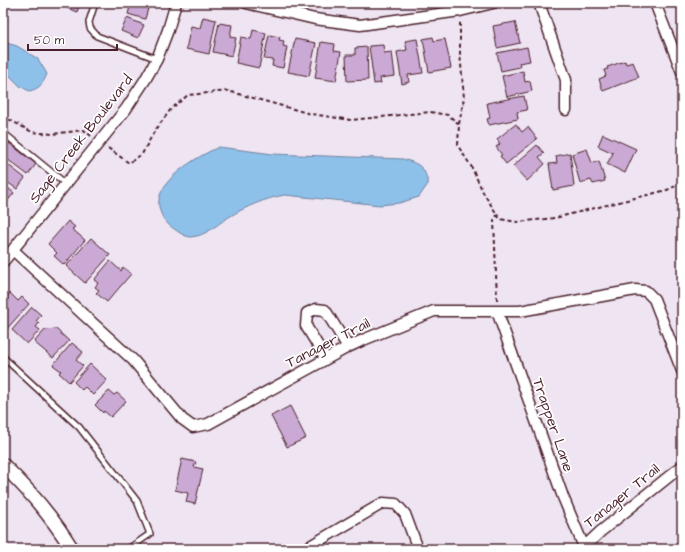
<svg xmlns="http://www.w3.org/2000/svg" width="685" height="552" font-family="'Architects Daughter',sans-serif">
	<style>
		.water { fill: #8dc1ea; stroke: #72809e }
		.building { fill: #caa9d4; stroke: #4a1f2b }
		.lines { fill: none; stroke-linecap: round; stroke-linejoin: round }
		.service-casing { stroke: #4a1f2b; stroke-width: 8 }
		.minor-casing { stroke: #4a1f2b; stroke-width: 13 }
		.tertiary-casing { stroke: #4a1f2b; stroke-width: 16 }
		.path { stroke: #4a1f2b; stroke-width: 2; stroke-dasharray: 4 3; stroke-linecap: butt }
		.service { stroke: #fff; stroke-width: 5 }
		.minor { stroke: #fff; stroke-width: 10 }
		.tertiary { stroke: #fff; stroke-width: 13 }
		.labels { text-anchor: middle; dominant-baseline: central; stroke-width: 3.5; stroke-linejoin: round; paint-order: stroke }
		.street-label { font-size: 15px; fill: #4a1f2b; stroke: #fff }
	</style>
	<rect width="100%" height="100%" fill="#efe5f2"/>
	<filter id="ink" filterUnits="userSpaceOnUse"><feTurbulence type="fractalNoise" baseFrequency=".025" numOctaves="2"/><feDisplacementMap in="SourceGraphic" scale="8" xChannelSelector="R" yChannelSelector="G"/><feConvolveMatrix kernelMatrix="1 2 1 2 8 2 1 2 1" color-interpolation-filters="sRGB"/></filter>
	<g filter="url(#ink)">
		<path class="water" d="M3 42 17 46 38 59 47 74C43 84 39 89 29 91L20 86 10 76 3 75Z
			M219 147 273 154 403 159C419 164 425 166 428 184L419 197 399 203 380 205 285 195C266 198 245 207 229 217 216 225 206 236 191 237 184 237 176 230 170 226 165 222 162 217 160 211 150 183 198 156 219 147Z"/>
		<path class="building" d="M57 3H80L77 12 57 4Z
			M131 3H142L149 5 145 19 128 14Z
			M203 17 216 20 209 54 186 49 191 26 200 28Z
			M127 18 144 25 138 38 121 31Z
			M515 22 520 43 497 48 493 26Z
			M219 23 232 25 230 37 236 38 232 56 213 52Z
			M253 30 266 33 259 68 236 63 241 37 251 39Z
			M269 35 280 37 279 40 284 41 283 46 287 47 283 68 272 66 273 60 264 59Z
			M433 37 434 41 445 39 451 68 429 72 423 39Z
			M295 39 316 43 309 76 288 72Z
			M417 39 423 73 408 75 409 82 402 84 397 52 407 50 405 41Z
			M321 42 335 44 334 51 341 52 336 81 315 78Z
			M383 45 384 53 392 52 395 76 380 78 381 83 374 84 369 46Z
			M367 47 368 80 347 81 346 55H355V48Z
			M527 47 530 61 519 63 520 67 501 71 497 53Z
			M625 61 626 64 633 62 639 77 603 91 599 79 606 76 604 70 608 69 607 67Z
			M523 71 525 82 530 81 532 91 507 97 502 76Z
			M524 96 527 110 517 112 518 119 489 125 487 119 490 118 487 103Z
			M516 124 522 132 528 127 537 139 506 164 500 156 502 155 496 147 500 144 497 139Z
			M603 134 636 149 625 173 607 164 613 153 598 146Z
			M9 143 36 164 28 175 3 156V150Z
			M537 145 544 153 539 157 545 164 527 181 513 166Z
			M587 149 592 163 599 161 605 181 593 184 591 180 580 183 572 154Z
			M570 153 574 186 553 190 549 164 557 163 556 156Z
			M3 161 25 178 17 189 3 179Z
			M3 184 14 193 5 204 3 202Z
			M68 221 75 227 72 229 85 240 64 265 54 256 57 253 48 244Z
			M91 238 110 255 85 283 66 266Z
			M110 261 121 271 123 267 131 274 107 302 96 293 99 290 95 287 98 283 94 280Z
			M10 293 18 301 22 297 29 304 3 333V301Z
			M32 307 41 315 36 321 39 323 36 327 40 330 27 344 12 330Z
			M56 329 69 341 53 358 34 342 45 330Z
			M72 343 83 352 76 360 83 366 69 382 59 373 61 371 53 365Z
			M90 364 107 380 93 395 85 387 82 390 74 382Z
			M109 391 114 395 117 393 126 401 111 417 104 411 103 413 95 405Z
			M290 406 306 438 287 447 271 416Z
			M182 459 196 462 194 467 203 469 195 504 186 502 188 493 175 490Z"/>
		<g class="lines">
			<g class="service-casing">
				<path id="service" d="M95 3 89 22 90 28 97 36 157 59
					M3 139 6 135 66 184
					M3 357 79 427 137 501 150 534 128 549"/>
			</g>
			<g class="minor-casing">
				<path id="minor" d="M246 3 315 19 360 25 460 11 493 3
					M539 3 566 80V110
					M655 3 682 72
					M13 250 133 360 182 419 193 427 208 424 348 347 363 340 434 311H520L635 290 646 291 654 299 682 371
					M3 262 126 109 145 80 157 59 168 30 176 3
					M497 311 563 497 584 547
					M326 359 306 326 307 313 316 309 325 310 348 347
					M305 549 383 503 396 504 405 514 418 549
					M582 549 600 532 682 466"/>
			</g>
			<g class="tertiary-casing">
				<path id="tertiary" d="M3 465C29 490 53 518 72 549"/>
			</g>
			<path class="path" d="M3 116 32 132 52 134 84 130 91 136
				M459 124 464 98 460 53V22
				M108 148 129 163 142 154 154 132 171 109 188 95 228 91 311 114 351 120 430 112 448 115 459 124 458 146 471 166 484 194 500 219 517 222 555 218 667 190 682 183
				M497 300 494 220 497 215
				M3 493 4 492"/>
			<use href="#service" class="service"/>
			<use href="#minor" class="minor"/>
			<use href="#tertiary" class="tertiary"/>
		</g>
	</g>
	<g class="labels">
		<g class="street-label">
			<text transform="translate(81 139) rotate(-52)">Sage Creek Boulevard</text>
			<text transform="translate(328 343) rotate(-27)">Tanager Trail</text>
			<text transform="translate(553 425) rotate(71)">Trapper Lane</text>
			<text transform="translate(622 496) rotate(-39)">Tanager Trail</text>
		</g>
	</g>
	<rect width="685" height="552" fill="none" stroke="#fff" stroke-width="16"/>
	<rect x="8" y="8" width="669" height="536" fill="none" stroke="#4a1f2b" stroke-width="1.5" filter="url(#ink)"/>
	<path d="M28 44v6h89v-6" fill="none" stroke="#4a1f2b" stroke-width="2"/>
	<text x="34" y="44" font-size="12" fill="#4a1f2b" stroke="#ffffff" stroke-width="3" paint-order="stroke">50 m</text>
</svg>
